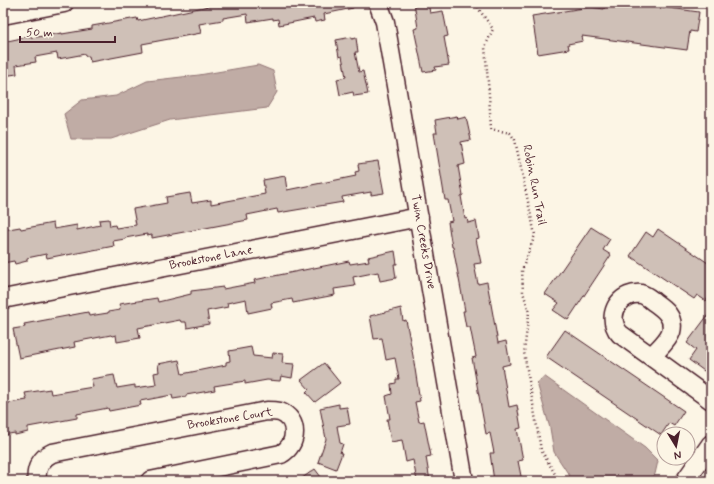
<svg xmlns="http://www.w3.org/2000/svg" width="714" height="484" font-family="Mynerve,sans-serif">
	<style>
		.water { fill: #c0aca5; stroke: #917474 }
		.building { fill: #cfc0b7; stroke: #4a1f2b }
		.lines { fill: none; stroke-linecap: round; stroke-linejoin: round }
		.minor-casing { stroke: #4a1f2b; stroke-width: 21 }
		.path { stroke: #4a1f2b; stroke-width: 2.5; stroke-dasharray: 1 3; stroke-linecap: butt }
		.minor { stroke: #fcf5e5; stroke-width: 18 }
		.labels { text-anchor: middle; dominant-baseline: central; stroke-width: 4; stroke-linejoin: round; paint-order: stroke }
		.street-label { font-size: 12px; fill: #4a1f2b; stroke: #fcf5e5 }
	</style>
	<rect width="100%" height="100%" fill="#fcf5e5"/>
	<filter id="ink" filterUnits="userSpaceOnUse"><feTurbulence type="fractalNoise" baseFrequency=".025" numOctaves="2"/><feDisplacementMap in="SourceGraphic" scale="8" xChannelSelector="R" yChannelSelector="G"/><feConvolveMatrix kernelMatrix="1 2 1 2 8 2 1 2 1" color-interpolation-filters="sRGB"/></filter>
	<g filter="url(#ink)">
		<path class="water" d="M258 65 273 71 277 92 267 108 170 120 111 139H71L64 114 82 100 116 96 147 81 199 75Z
			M544 376 645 448 658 461 655 474 650 481H573L554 452 550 428 537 383Z"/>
		<path class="building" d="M235 3H353V8L324 14 325 20 315 22 314 18 279 25 278 19 273 20V18L248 22 247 14 223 18V20L199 24 201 33 142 44 143 52 90 62 89 56H85V54L58 59 57 53 35 57 36 62 16 65 17 74 3 76V42L31 36V38L62 33V34L92 29V26L137 18 138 21 204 7 218 4V6Z
			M414 3H428L430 13 443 11 448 36 444 37 449 65 435 67 436 70 423 72 414 29 418 28Z
			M605 3H633L699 12 696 32 690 31 687 50 582 36 583 41 568 44 569 49 538 54 532 16 590 7 604 9Z
			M352 37V39L356 38 358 52H355L359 72 363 71 368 94 354 96 353 92 340 95 337 79 346 77 342 56 339 57 336 40Z
			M457 116 458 119 466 117 471 140 461 142 465 164 458 166 463 195 461 196 465 219 467 218 468 223 476 221 479 238 476 239 481 263 474 264 478 284 487 282 498 343 506 341 510 364 502 366 509 407 517 405 521 428 517 429 523 460 518 461 522 481H494L490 453H494L490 433 486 434 472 358 476 357 470 327H466L463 311H465L453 247H452L450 235 448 222 452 221 448 200H445L434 133H437L435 120Z
			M378 161 384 193 371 195V192L342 197 343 202 278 213 277 209 247 215 248 220 152 238V235L147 236V234L125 238V239L113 241 114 246 67 255V254L47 258 46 254 27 258V261L15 264 14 261 3 263V230L20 227 21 229 53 223 54 229 77 225V230L100 225 99 220 109 219 110 226 115 225 116 228 136 225 133 209 167 203 166 197 190 193 192 203 211 200V204L265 194 263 180 285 176 287 190 356 176 355 172 359 171 358 164Z
			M591 227 610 239 603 250 611 255 568 320 553 310 559 303 545 294Z
			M658 229 711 265V294L706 301 697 295 694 299 630 256 646 232 653 237Z
			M395 251 397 264H394L396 278 380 281 378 272 353 277 355 286 334 289 335 295 293 303 292 299 271 303 272 308 248 313 246 299 227 303 228 307 207 311 209 324 187 328 186 322H181L180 320 138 328 140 338 117 342 116 335 112 336 111 335 74 342 75 347 19 358 13 329 25 327 24 324 88 312 89 316 108 313V312L120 310 119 304 157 298 158 302 191 294V291L223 287V289L255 283 254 280 349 261 350 264 369 261 368 257Z
			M401 308 403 321 406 320 413 356 420 401 415 402 419 422 424 421 431 456 426 457 430 481H417L413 460 406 462 402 440 391 442 387 419H390L386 396 392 394 391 384 396 383V379H399L395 358 386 360 382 338 374 339 370 316Z
			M711 311V376L689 360 696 350 687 343Z
			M565 330 684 411 674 426 669 423 661 435 546 357Z
			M251 347 253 356 272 358 273 353 283 354 282 363 294 364 292 378 281 376 280 381 267 380 245 384V381L214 386 215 390 186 395V397L173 399 172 395 151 399 140 401 141 405 109 411 108 408 77 414V418L28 427V432L15 435V433L3 435V404L27 400 25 393 50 389 51 394 93 387 91 379 114 375 117 388 135 385V388L156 385 154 373 159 372 158 364 179 360 182 374 226 365V362L230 361 229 351Z
			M324 363 340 383 315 402 306 392 309 389 301 380Z
			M339 404V408L347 407 350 424 337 426 340 443 343 444 340 453H342L341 456 336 469 318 462 326 439 320 408Z
			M315 469 324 481H298Z"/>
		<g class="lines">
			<g class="minor-casing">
				<path id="minor" d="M378 3 385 22 464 481
					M3 15 64 3
					M3 299 419 217
					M652 356C658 349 668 341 671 332 675 317 664 309 654 302 650 299 646 295 641 294 623 292 609 309 615 326 616 329 618 332 620 334L711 400
					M37 481C35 469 41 458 52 453L267 411C271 411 276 411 280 412 299 419 298 445 281 454L150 481
					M685 481 711 444"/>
			</g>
			<path class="path" d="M477 3 478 8 493 29 485 47 489 94 491 129 510 133 515 140 535 235 522 270 523 292 529 312 524 352 541 450 559 481"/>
			<use href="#minor" class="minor"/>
		</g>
	</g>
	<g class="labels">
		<g class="street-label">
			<text transform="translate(534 185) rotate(79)">Robin Run Trail</text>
			<text transform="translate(423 242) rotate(80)">Twin Creeks Drive</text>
			<text transform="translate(211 258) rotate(-11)">Brookstone Lane</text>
			<text transform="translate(230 419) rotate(-9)">Brookstone Court</text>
		</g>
	</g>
	<rect width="714" height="484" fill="none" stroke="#fcf5e5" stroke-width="16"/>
	<rect x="8" y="8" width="698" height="468" fill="none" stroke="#4a1f2b" stroke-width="1.5" filter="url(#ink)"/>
	<g transform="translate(676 446) rotate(170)"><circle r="19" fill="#fcf5e5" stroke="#b59f9b"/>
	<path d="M0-3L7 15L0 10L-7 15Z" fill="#4a1f2b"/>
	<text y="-6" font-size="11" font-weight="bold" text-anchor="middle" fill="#4a1f2b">N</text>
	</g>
	<path d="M20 36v6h95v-6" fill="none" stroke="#4a1f2b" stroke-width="2"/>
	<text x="26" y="36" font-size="12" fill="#4a1f2b" stroke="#fcf5e5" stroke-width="3" paint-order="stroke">50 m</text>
</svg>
